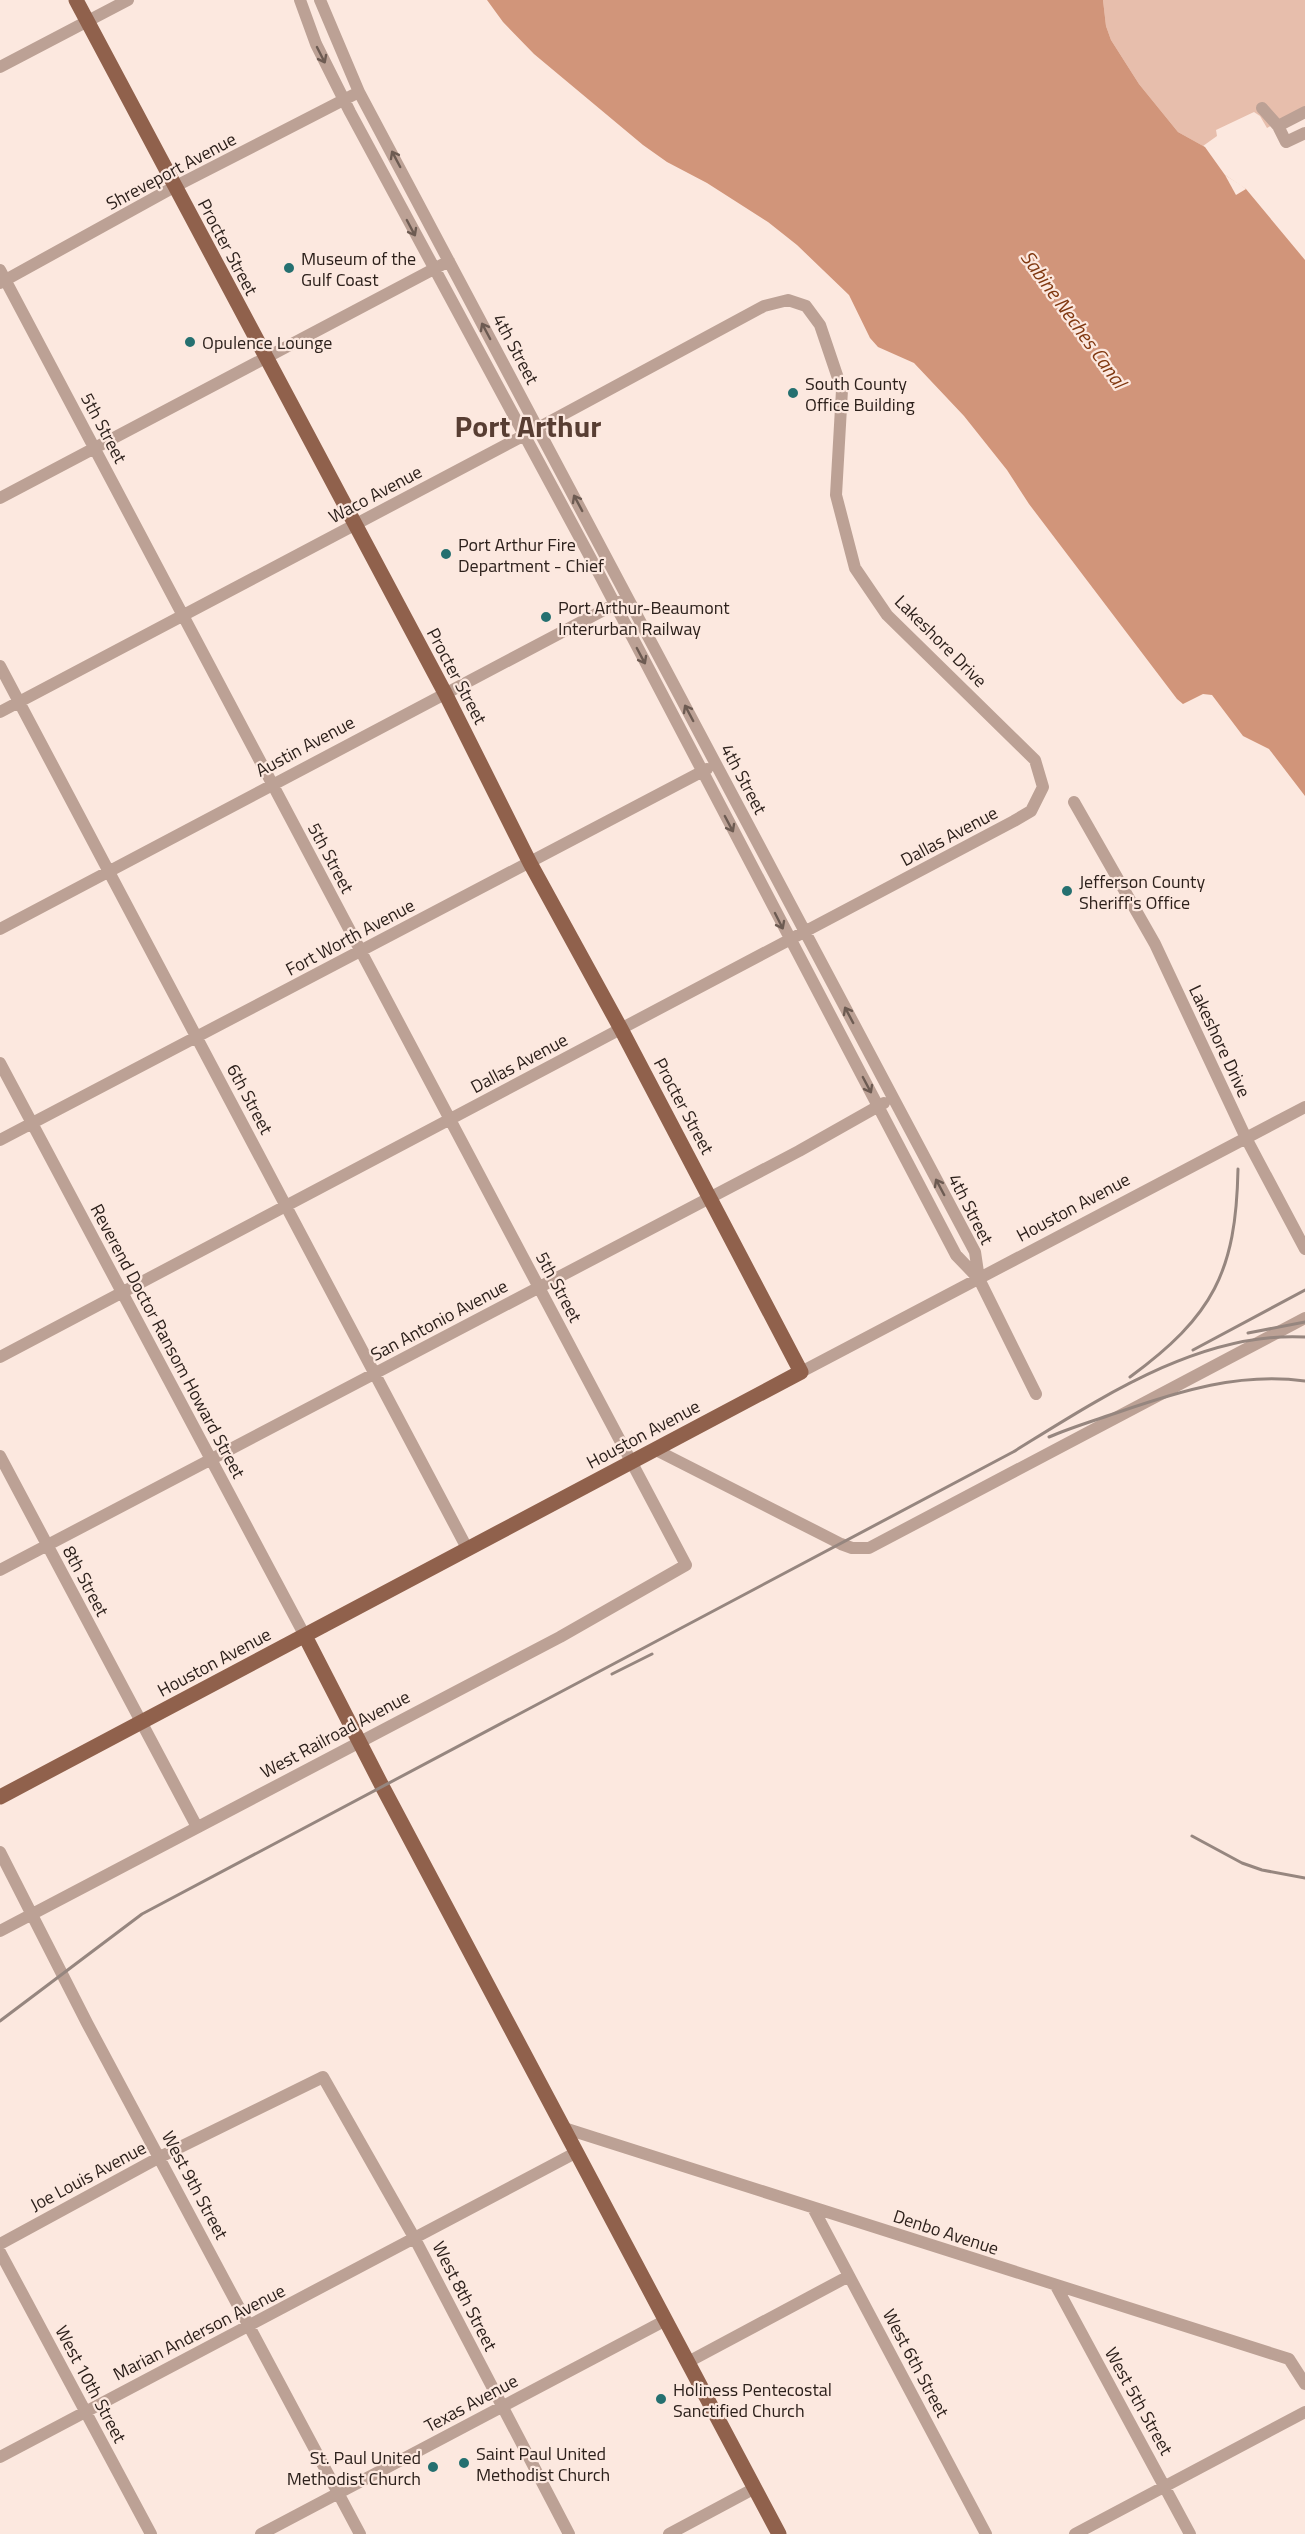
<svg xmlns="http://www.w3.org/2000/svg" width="1305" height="2534" font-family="'Titillium Web',sans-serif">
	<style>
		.green { fill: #e7beac }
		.water { fill: #d1957a }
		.pier { fill: #fce8df }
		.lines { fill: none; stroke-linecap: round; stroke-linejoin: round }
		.minor { stroke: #bca195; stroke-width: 12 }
		.major { stroke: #90614c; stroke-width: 15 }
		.rail { stroke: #96867f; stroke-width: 3 }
		.oneway { stroke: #6d5b52 }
		.poi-dot { fill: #257070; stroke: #fce8df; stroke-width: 2 }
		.labels { text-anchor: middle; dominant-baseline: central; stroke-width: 4.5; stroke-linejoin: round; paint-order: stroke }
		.street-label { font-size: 18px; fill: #2d211c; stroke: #fce8df }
		.poi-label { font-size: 18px; fill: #2d211c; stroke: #fce8df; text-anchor: start }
		.water-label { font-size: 20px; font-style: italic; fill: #803810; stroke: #fce8df }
		.town-label { font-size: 30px; font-weight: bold; fill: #583e33; stroke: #fce8df }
	</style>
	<rect width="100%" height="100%" fill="#fce8df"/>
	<path class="green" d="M1103 0H1305V107L1267 128 1260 116 1254 112 1216 130 1217 136 1203 146 1178 132 1139 84 1111 40 1106 26Z"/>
	<path class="water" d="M487 0H1103L1106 26 1111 40 1139 84 1178 132 1205 147 1225 175 1246 189 1305 260V796L1269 749 1243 736 1212 695 1203 694 1183 704 1177 699 1029 504 1007 470 964 416 914 363 878 347 870 338 849 295 797 245 768 222 707 183 667 162 643 145 534 54 503 22Z"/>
	<path class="pier" d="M1225 175 1241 185 1246 189 1236 195Z"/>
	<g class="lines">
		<path class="minor" d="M300 0 316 44 350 112 596 568 956 1255 979 1279 1036 1394
			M320 0 359 92 975 1252 979 1279
			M0 67 128 0
			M1262 108 1278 126 1286 142 1305 133
			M1278 126 1305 112
			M0 270 686 1565 560 1637 0 1931
			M0 283 174 187 359 92
			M0 498 449 261
			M0 666 468 1550
			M0 712 538 428 764 306 788 300 806 306 820 325 842 390 836 495 855 568 887 615 1035 760 1043 787 1031 811 1014 821 0 1357
			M1074 802 1155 944 1246 1138 1305 1249
			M0 929 619 602
			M0 1063 305 1636
			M0 1140 707 769
			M801 1372 1305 1107
			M656 1450 841 1544 852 1548H869L1305 1318
			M0 1456 197 1827
			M0 1570 799 1151 884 1103
			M0 1852 87 2023 360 2534
			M564 2128 1289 2359 1305 2384
			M813 2208 986 2534
			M0 2244 160 2157 323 2077 415 2239 569 2534
			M0 2252 151 2534
			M1056 2286 1190 2534
			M688 2362 849 2276
			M0 2457 577 2152
			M261 2534 666 2320
			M669 2534 755 2488
			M1075 2534 1305 2412"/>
		<path class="major" d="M305 1636 382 1786 779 2534
			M0 1797 801 1372 621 1029 530 863 445 693 76 0"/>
		<path class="rail" d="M1248 1333 1305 1322
			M1193 1350 1305 1290
			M1130 1377C1213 1316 1236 1272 1238 1169
			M1049 1437C1072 1427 1096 1420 1119 1412 1180 1391 1240 1372 1305 1381
			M612 1674 652 1654
			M1192 1836 1242 1863 1262 1870 1305 1878
			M0 2021 142 1914 1013 1452C1099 1399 1200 1331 1305 1337"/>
	</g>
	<defs><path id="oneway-shaft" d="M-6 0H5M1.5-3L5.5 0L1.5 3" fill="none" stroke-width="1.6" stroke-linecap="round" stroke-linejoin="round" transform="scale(1.5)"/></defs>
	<g class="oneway">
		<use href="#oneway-shaft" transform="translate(321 55) rotate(63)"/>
		<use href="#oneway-shaft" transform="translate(396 159) rotate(-118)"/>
		<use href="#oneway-shaft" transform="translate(411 228) rotate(62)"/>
		<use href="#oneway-shaft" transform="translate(486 331) rotate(-118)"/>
		<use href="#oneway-shaft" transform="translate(578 503) rotate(-118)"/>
		<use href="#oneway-shaft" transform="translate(641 656) rotate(62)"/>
		<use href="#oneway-shaft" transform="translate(689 713) rotate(-118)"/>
		<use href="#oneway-shaft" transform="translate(729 824) rotate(62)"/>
		<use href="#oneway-shaft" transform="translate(779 921) rotate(63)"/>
		<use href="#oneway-shaft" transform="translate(849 1015) rotate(-118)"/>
		<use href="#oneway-shaft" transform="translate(867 1085) rotate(62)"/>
		<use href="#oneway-shaft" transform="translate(940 1187) rotate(-118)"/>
	</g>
	<g class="poi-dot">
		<circle cx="289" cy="268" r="6"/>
		<circle cx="190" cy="342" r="6"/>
		<circle cx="793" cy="393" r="6"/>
		<circle cx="446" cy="554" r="6"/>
		<circle cx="546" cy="617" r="6"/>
		<circle cx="1067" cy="891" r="6"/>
		<circle cx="661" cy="2399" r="6"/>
		<circle cx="464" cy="2463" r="6"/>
		<circle cx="433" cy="2467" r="6"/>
	</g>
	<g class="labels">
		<g class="street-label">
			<text transform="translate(171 171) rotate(-28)">Shreveport Avenue</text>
			<text transform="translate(228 247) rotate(62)">Procter Street</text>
			<text transform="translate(516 349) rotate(62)">4th Street</text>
			<text transform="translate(104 428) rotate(62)">5th Street</text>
			<text transform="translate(375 494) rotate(-28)">Waco Avenue</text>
			<text transform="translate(941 641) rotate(45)">Lakeshore Drive</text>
			<text transform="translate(457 676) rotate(62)">Procter Street</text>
			<text transform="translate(305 746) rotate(-28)">Austin Avenue</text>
			<text transform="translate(744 779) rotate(62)">4th Street</text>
			<text transform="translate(949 836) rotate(-28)">Dallas Avenue</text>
			<text transform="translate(331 858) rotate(62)">5th Street</text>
			<text transform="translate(350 937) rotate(-28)">Fort Worth Avenue</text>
			<text transform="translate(1220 1041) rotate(65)">Lakeshore Drive</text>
			<text transform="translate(519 1063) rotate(-28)">Dallas Avenue</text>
			<text transform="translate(250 1099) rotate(62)">6th Street</text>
			<text transform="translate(684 1106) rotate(62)">Procter Street</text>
			<text transform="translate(1073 1207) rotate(-28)">Houston Avenue</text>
			<text transform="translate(971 1209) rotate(63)">4th Street</text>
			<text transform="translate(559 1287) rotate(62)">5th Street</text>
			<text transform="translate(439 1320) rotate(-28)">San Antonio Avenue</text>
			<text transform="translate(168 1341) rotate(62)">Reverend Doctor Ransom Howard Street</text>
			<text transform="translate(643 1434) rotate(-28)">Houston Avenue</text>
			<text transform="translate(86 1581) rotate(62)">8th Street</text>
			<text transform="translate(214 1662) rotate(-28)">Houston Avenue</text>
			<text transform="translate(335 1734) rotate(-28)">West Railroad Avenue</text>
			<text transform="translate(88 2176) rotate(-28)">Joe Louis Avenue</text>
			<text transform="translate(195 2185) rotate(62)">West 9th Street</text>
			<text transform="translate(946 2232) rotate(18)">Denbo Avenue</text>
			<text transform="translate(465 2296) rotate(63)">West 8th Street</text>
			<text transform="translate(199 2332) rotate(-27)">Marian Anderson Avenue</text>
			<text transform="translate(916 2363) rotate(62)">West 6th Street</text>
			<text transform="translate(91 2384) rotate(62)">West 10th Street</text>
			<text transform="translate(1139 2401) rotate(61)">West 5th Street</text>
			<text transform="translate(471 2403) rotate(-28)">Texas Avenue</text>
		</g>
		<g class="poi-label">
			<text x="301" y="258">Museum of the<tspan x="301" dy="21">Gulf Coast</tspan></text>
			<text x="202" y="342">Opulence Lounge</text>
			<text x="805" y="383">South County<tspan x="805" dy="21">Office Building</tspan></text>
			<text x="458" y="544">Port Arthur Fire<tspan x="458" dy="21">Department - Chief</tspan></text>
			<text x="558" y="607">Port Arthur-Beaumont<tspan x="558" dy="21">Interurban Railway</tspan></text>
			<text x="1079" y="881">Jefferson County<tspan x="1079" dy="21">Sheriff's Office</tspan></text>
			<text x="673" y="2389">Holiness Pentecostal<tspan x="673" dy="21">Sanctified Church</tspan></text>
			<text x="476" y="2453">Saint Paul United<tspan x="476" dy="21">Methodist Church</tspan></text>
			<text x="421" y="2457" text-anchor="end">St. Paul United<tspan x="421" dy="21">Methodist Church</tspan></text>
		</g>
		<g class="water-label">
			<text transform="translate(1074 319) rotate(54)">Sabine Neches Canal</text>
		</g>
		<g class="town-label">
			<text x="528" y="426">Port Arthur</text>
		</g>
	</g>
</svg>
